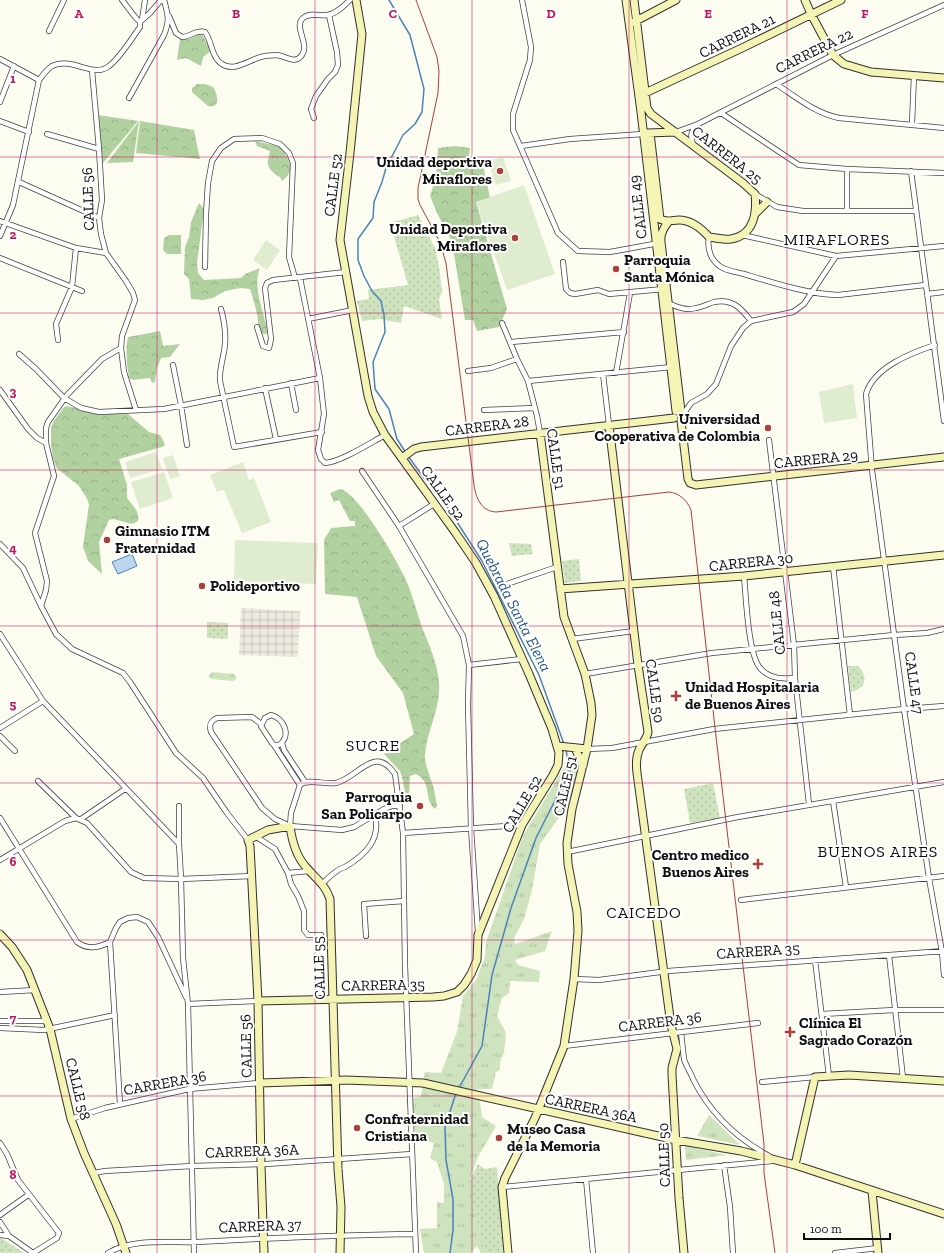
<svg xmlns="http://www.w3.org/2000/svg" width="944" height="1253" font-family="'Zilla Slab',serif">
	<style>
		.grass { fill: url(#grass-tufts) }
		.forest { fill: url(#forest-crowns) }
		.park { fill: url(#park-dots) }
		.pitch { fill: #dfeccf }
		.plaza { fill: url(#plaza-grid) }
		.water { fill: #bcd6ee; stroke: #4c83bb }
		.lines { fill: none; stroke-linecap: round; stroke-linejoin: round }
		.stream { stroke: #4c83bb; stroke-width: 1.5 }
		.street-casing { stroke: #414141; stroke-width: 6 }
		.secondary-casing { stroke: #303030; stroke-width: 9 }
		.street { stroke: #fff; stroke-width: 4.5 }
		.secondary { stroke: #f4f4b5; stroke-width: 7 }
		.tram { stroke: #ac3f38; stroke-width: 1 }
		.grid { fill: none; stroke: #c2185b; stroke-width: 1; stroke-opacity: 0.55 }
		.poi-dot { fill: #ac3f38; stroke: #fff; stroke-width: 1.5 }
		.labels { text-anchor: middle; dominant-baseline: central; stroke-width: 4; stroke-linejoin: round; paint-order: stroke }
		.street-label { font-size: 15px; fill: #0e0e0e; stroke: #fff }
		.poi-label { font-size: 15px; font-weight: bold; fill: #0e0e0e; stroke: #fff; text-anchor: start }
		.neighbourhood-label { font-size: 16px; letter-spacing: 1px; fill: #0e0e0e; stroke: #fff }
		.water-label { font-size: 16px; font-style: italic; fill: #275790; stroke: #fff }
		.grid-label { font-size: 13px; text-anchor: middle; font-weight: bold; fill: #c2185b; stroke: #fff; stroke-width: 4; stroke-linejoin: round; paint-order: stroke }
	</style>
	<defs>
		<pattern id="grass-tufts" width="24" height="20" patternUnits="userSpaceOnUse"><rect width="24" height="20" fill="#cee3be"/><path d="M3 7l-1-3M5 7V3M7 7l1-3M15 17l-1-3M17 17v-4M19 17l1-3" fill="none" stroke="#b0c2a2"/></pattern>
		<pattern id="forest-crowns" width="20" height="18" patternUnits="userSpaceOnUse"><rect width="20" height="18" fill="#b1d2a0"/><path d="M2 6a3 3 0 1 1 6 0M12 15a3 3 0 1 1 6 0" fill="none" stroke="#97b389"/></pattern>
		<pattern id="park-dots" width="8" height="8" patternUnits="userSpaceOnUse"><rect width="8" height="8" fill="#cee3be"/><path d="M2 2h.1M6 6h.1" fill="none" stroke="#b0c2a2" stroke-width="1.8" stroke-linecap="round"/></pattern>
		<pattern id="plaza-grid" width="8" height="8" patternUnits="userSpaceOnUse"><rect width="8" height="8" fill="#edebe0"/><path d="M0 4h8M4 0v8" fill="none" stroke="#cac8bf"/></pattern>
	</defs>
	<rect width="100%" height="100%" fill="#fdfcf1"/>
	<path class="grass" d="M212 672 234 674 237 678 233 681 211 679 209 677V675Z
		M573 756 580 766 568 805 540 844 532 890 524 919 514 938 515 944 552 931 545 951 515 960 518 965 540 971 539 982 510 981 509 993 502 998 497 1016 506 1033 504 1053 500 1062V1070L496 1072 492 1089H478L482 1117 496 1126 478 1157 469 1181 485 1253H481L477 1246 471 1253H424L420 1229 437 1228V1202L444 1203V1184L437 1162 430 1158 434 1143 418 1139 406 1100 421 1096 425 1072 441 1073 457 1032 463 996 476 980 485 957 486 942 523 836 566 764Z
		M709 1115 740 1145 697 1136Z
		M685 1146 727 1155 686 1160Z"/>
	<path class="forest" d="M202 34 211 51 203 57 201 66 186 58 177 60 180 39H188Z
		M197 84H205L213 87C218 94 221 109 208 106L192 92V88Z
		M98 115 138 121 103 163Z
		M139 121 133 162 107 163Z
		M140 121 194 130 200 159 136 153Z
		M255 141C262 143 271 144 278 146 282 148 284 152 286 156 292 165 292 174 282 181L280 177C267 169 266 166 270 151L257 146Z
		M455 146 470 148 468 162 483 165 490 198 476 202 507 309 499 327 477 331 473 320H465L452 242 438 215 430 196 436 177 438 148Z
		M199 203 204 209 197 263 198 273 204 280 241 278 245 274 260 268C252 285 264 314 268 332L266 334H263L258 328C260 321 253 297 250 289L241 288 225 291 213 298 203 300 191 299 189 279 184 274 185 247 189 237 191 222Z
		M169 235H181V254H167L163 250 164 238Z
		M160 331 163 346 180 344 170 357 161 358 157 368 155 382 152 383 150 378 133 380 129 378C127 364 125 351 128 337Z
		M67 406 92 412 128 414 149 432 160 435 163 440 165 445 162 447 119 459 127 485V498C132 505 140 511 138 521L132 524 113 519 109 520 99 542 102 574 88 561 83 547 89 504 86 497 79 486 59 470 56 467 53 458 51 444V428L53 422 64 407Z
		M340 489C357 491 396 559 404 576 412 592 416 610 422 627 429 645 438 664 439 683 441 708 427 730 425 754 424 763 429 772 431 780 434 787 435 794 436 801L437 806 435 809C423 799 433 783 416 774L410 776 409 795 406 797 402 777 400 771 384 754 414 734 403 693 376 656 357 597 325 594 324 540 331 528 355 526V521H350L339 500 334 502 330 493Z"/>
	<path class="park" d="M418 215 435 248 439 266 442 291 439 300 442 319 404 306 401 323 380 319 362 321 357 301 369 299 368 290 408 285 390 223Z
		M509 543 531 544 533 554 512 556Z
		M579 559 581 581 565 583 562 561Z
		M207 622 228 623V639L207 638Z
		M848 666H858C864 671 868 682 860 688 858 690 853 691 851 692Z
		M713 783 720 818 690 823 684 789Z
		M478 1164 485 1169 497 1167 503 1253H485L471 1194 469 1181Z
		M0 1237 24 1253H0Z"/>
	<path class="pitch" d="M503 157 511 181 496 185 488 161Z
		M524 185 555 274 507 290 476 202Z
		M266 240 280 250 267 270 253 260Z
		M853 384 857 418 824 423 819 392Z
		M156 452 162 469 130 478 125 462Z
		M173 455 180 476 170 479 163 458Z
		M243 462 249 480 254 478 271 522 242 533 224 490 217 492 210 475Z
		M164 472 173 498 140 509 131 482Z
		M235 540 318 543 316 584 234 581Z"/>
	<path class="plaza" d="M241 608 300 611 298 657 239 655Z"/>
	<path class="water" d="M132 554 137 566 118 574 112 562Z"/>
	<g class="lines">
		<path class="stream" d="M389 0 410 35 424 89 422 112 415 124 403 135 386 168 382 182 374 202 373 218 358 239V260L364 276 372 291 381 301 384 315 385 332 373 362 375 389 389 409 397 439 406 453
			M408 456 424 478 441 497 482 561 539 675 564 744
			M459 1088 482 1046 492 975 511 908 536 838 570 771 566 750
			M450 1253 453 1230V1199L446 1160 445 1127 456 1093"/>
		<g class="street-casing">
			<path id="street" d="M122 0 135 17 140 22
				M522 0 531 47 530 60 513 114V130L558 233 578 251 610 252 659 243
				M169 16 176 33 182 37C190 37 197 29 205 32 212 41 211 57 222 64 235 73 251 58 265 56 268 56 273 55 277 55 286 56 295 65 302 55 310 44 293 26 303 18 310 12 320 16 327 15 336 14 344 6 350 0
				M142 20 150 13 161 0
				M49 31 64 0
				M0 59 39 80
				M92 70 99 149 102 200 99 218 101 234 106 253 126 281 133 293 135 300 122 336 121 348 124 372 136 410
				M39 80C43 75 47 69 52 66 71 56 94 79 109 66 120 58 132 38 140 27V22L142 20 145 0
				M776 84C796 97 815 113 839 118L944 128
				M129 98 164 35C170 20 168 15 164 0
				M0 102 14 66
				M721 113 799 165 847 169 944 173
				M314 118 311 109 316 96 328 79 335 72 338 65 337 52 329 15
				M0 121 29 132
				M912 124 914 75
				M676 132 698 124 833 55 944 5
				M47 134 99 149
				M693 144C690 136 691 132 696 126
				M521 146 570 139 643 134
				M847 169V211
				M911 171 944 421
				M19 182 99 218
				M755 194 777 207 803 211H915
				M0 221 76 248 106 253
				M742 235 836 256 944 246
				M0 236 13 205 39 80
				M709 237C707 248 710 260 721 267 727 271 737 272 744 274 774 283 808 294 838 295L925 285
				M0 258 82 291
				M563 262 566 289 570 293 575 294 598 290 609 294 664 289
				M205 267 206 214 208 183 212 161 221 148 234 139 262 138 280 144 289 153 293 163 289 257 295 278
				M300 278 320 378 324 414 318 450 321 459 325 463C341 462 370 443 385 435
				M927 294 944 292
				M668 303C677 307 686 311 696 308 702 307 708 304 714 302 732 298 741 308 751 321
				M221 309C224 320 226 332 225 344 224 357 219 368 220 381L234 447 322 432
				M308 319 353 310
				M502 323 517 359 528 381 537 416 540 433
				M257 327 263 346 269 348 271 339 265 288 267 283 273 280 346 272
				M58 340 56 324 72 287 76 248
				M511 342 624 332
				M935 345C911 353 874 367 866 394L872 470 904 709 929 878 942 952 944 975
				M19 354 36 369 64 398 81 408 99 412 164 409 320 378
				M173 365 181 405 187 445
				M468 371 491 368 517 359
				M616 373 630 293
				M603 374 609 425
				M528 381 672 367
				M291 383 296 410
				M265 388 276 439
				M0 390 28 429 37 438 46 443
				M484 410 535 408
				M684 413 691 403 707 394 716 384 731 346 743 328 751 321 793 312 804 304 836 256
				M769 440 794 645 795 678 809 804
				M362 471 399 526 463 636 469 665 468 705 471 828 478 932
				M399 526 434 504
				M0 544 23 568 41 606 56 634 72 649 123 673 130 682 176 753 203 778 227 813 248 840
				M833 566 850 715
				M744 576C746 596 748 657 761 669 770 679 783 679 795 678
				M507 584 557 567
				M41 606 46 590 47 581 35 533 54 476 46 443V428L48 422 67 395 102 359 121 348
				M0 634 43 701 179 844
				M572 639 634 631
				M469 665 522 659
				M585 674 712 653 894 635 927 633 944 629
				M271 715C284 718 292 736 279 745H274L272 743 261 726 265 718Z
				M261 724 252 717 217 718C210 721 209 725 211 732L262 808 275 819 290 826 342 830 354 827 384 809 392 806H400
				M0 728 43 701
				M0 736 15 751
				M282 743 284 750 305 782
				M274 745 300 785
				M587 749 612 748 714 729 904 709 944 706
				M38 781 76 818 87 823 131 872 144 878 181 879 252 876
				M300 785C307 778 326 785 336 783 359 777 374 744 395 774L403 833 405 965 416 1253
				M833 801 846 887
				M179 806V844L181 879 183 958 188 1004 194 1253
				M0 818 77 942C88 950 98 948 110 942L116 928 120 922 128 918 137 917 148 922 158 937 186 997
				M81 819 125 789
				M290 826 291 813 300 785
				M403 833 522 825
				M255 836 275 849 288 873 309 871
				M567 852 738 817 944 782
				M0 860 65 821 76 818
				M288 873 291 884 298 896 304 911V930L308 935H321
				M323 883C327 879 332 874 337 871 339 869 342 868 345 867 365 855 381 840 375 815
				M741 900 944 876
				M366 936 364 904 404 901
				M110 942 120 1104
				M889 955 903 1078
				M815 960 829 1076
				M574 979 599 980 668 971 944 951
				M0 992 35 990
				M188 1004 258 1001
				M822 1014 894 1010H944
				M0 1021H47
				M0 1028 44 1030 115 1015
				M681 1032C682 1041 683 1051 684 1059 686 1066 691 1073 693 1079 710 1113 736 1138 769 1156
				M564 1046 758 1023
				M762 1082 815 1077
				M71 1119 105 1108 189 1089 260 1083
				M0 1143 7 1154 18 1180 59 1233 57 1238 33 1253
				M724 1165 730 1207 733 1253
				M94 1173 105 1171 192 1166 266 1164 412 1154
				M586 1179 593 1253
				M502 1187 772 1161
				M0 1215 28 1195
				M0 1222 9 1236 33 1253
				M0 1235 9 1236
				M108 1253C134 1238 167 1243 197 1242 270 1238 342 1235 415 1234
				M835 1253 878 1248"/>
		</g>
		<g class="secondary-casing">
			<path id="secondary" d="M626 0 641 112 676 411
				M634 0 647 108 651 114 743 183 755 194C757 213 754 235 731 239 724 240 716 238 709 237 701 228 691 220 679 220 671 220 667 223 660 219L650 133
				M805 0 811 14 833 55 844 64 871 72 944 78
				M634 22 676 0
				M645 93 742 48 841 0
				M647 133 676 132
				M755 214 767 202
				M669 221C664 227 660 235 661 242L681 411
				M681 421 688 479 690 483 696 485 944 457
				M609 425 638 665 648 732C647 739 642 743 639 750 636 757 636 765 637 773L671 1025 677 1049 672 1068V1075L679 1198 684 1253
				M402 458 414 449 421 447 674 418
				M560 589 744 576 944 555
				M558 746 587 749
				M575 748 583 766
				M0 934 12 947 27 970 50 1029 71 1119 84 1153 116 1224 126 1253
				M258 1001 433 997 444 996 457 992 464 985 471 974 477 960 478 935 522 825 553 775 558 765 559 753 552 729 529 674 494 596 476 563 455 532 385 435 373 412 368 396 340 240 350 153 362 34 356 0
				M260 1083 346 1080 423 1083 676 1140 741 1151 795 1165 944 1214
				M795 1165 815 1077 849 1075 944 1081
				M872 1191 878 1253
				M264 1253 261 1165 258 1001 250 846 248 840 268 830 290 826C292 841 296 856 306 867 316 879 325 884 330 899L338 1169 341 1207 340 1253
				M508 1253 502 1187 505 1178 535 1118 564 1046 574 979 578 931 577 912 568 864 567 843 572 809 587 749 592 715 591 703 585 674 564 617 540 433"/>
		</g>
		<use href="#street" class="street"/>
		<use href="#secondary" class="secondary"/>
		<path class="tram" d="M416 0 437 57 439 71 438 93 418 188V199L420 205 440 242 446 263 474 485C476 498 481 511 496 512L669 492C679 493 687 500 691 510L715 728 764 1144V1173L775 1253"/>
	</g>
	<path class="grid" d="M157 0V1253M315 0V1253M472 0V1253M629 0V1253M787 0V1253M0 157H944M0 313H944M0 470H944M0 626H944M0 783H944M0 940H944M0 1096H944"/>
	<g class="poi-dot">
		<circle cx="500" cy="171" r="4"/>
		<circle cx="515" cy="238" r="4"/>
		<circle cx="616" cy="269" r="4"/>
		<circle cx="768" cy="428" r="4"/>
		<circle cx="107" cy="540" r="4"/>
		<circle cx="202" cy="586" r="4"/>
		<path d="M674 690h4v4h4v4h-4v4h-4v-4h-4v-4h4z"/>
		<circle cx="420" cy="806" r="4"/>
		<path d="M756 858h4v4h4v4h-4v4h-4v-4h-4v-4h4z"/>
		<path d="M788 1026h4v4h4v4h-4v4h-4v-4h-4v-4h4z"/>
		<circle cx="357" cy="1128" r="4"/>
		<circle cx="499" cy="1138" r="4"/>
	</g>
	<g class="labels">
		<g class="street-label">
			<text transform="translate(737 36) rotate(-26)">CARRERA 21</text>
			<text transform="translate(814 51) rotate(-26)">CARRERA 22</text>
			<text transform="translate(727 155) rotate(38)">CARRERA 25</text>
			<text transform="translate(333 185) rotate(-83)">CALLE 52</text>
			<text transform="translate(88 199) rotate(-92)">CALLE 56</text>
			<text transform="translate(638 207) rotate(-97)">CALLE 49</text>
			<text transform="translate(487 426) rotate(-7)">CARRERA 28</text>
			<text transform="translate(556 459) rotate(82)">CALLE 51</text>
			<text transform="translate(816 459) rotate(-6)">CARRERA 29</text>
			<text transform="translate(443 493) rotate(54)">CALLE 52</text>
			<text transform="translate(751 562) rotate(-6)">CARRERA 30</text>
			<text transform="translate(777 623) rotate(-96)">CALLE 48</text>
			<text transform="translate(914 683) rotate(82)">CALLE 47</text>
			<text transform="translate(655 691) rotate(82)">CALLE 50</text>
			<text transform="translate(565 786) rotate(-77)">CALLE 51</text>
			<text transform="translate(522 804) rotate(-60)">CALLE 52</text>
			<text transform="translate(758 951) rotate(-4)">CARRERA 35</text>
			<text transform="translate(319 968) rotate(-92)">CALLE 55</text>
			<text transform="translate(383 985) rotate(-1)">CARRERA 35</text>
			<text transform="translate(660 1022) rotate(-7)">CARRERA 36</text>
			<text transform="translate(246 1046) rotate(-91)">CALLE 56</text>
			<text transform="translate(165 1083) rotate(-10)">CARRERA 36</text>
			<text transform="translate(78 1089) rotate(76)">CALLE 58</text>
			<text transform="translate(591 1108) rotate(12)">CARRERA 36A</text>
			<text transform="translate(252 1151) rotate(-2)">CARRERA 36A</text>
			<text transform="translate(664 1155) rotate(-92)">CALLE 50</text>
			<text transform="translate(260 1226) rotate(-2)">CARRERA 37</text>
		</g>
		<g class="poi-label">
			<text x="492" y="162" text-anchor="end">Unidad deportiva<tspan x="492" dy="17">Miraflores</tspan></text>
			<text x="507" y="229" text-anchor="end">Unidad Deportiva<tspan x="507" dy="17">Miraflores</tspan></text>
			<text x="624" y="260">Parroquia<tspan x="624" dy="17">Santa Mónica</tspan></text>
			<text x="760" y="419" text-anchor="end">Universidad<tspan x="760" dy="17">Cooperativa de Colombia</tspan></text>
			<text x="115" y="531">Gimnasio ITM<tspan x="115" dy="17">Fraternidad</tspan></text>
			<text x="210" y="586">Polideportivo</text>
			<text x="685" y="687">Unidad Hospitalaria<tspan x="685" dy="17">de Buenos Aires</tspan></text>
			<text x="412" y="797" text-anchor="end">Parroquia<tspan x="412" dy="17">San Policarpo</tspan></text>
			<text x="749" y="855" text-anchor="end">Centro medico<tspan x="749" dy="17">Buenos Aires</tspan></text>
			<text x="799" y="1023">Clínica El<tspan x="799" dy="17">Sagrado Corazón</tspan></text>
			<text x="365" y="1119">Confraternidad<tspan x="365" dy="17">Cristiana</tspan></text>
			<text x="507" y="1129">Museo Casa<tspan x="507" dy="17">de la Memoria</tspan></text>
		</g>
		<g class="neighbourhood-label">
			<text x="837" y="239">MIRAFLORES</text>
			<text x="373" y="745">SUCRE</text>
			<text x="878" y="851">BUENOS AIRES</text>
			<text x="644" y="912">CAICEDO</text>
		</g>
		<g class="water-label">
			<text transform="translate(514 605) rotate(63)">Quebrada Santa Elena</text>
		</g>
	</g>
	<g class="grid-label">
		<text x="79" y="18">A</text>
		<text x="236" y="18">B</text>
		<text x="393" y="18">C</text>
		<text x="551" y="18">D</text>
		<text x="708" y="18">E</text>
		<text x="865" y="18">F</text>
		<text x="13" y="83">1</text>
		<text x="13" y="239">2</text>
		<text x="13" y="396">3</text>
		<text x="13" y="553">4</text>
		<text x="13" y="709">5</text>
		<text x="13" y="866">6</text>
		<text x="13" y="1023">7</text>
		<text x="13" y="1179">8</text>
	</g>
	<path d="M804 1233v6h86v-6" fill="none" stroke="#0e0e0e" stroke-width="2"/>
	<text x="810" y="1233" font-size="12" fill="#0e0e0e" stroke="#ffffff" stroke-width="3" paint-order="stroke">100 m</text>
</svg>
